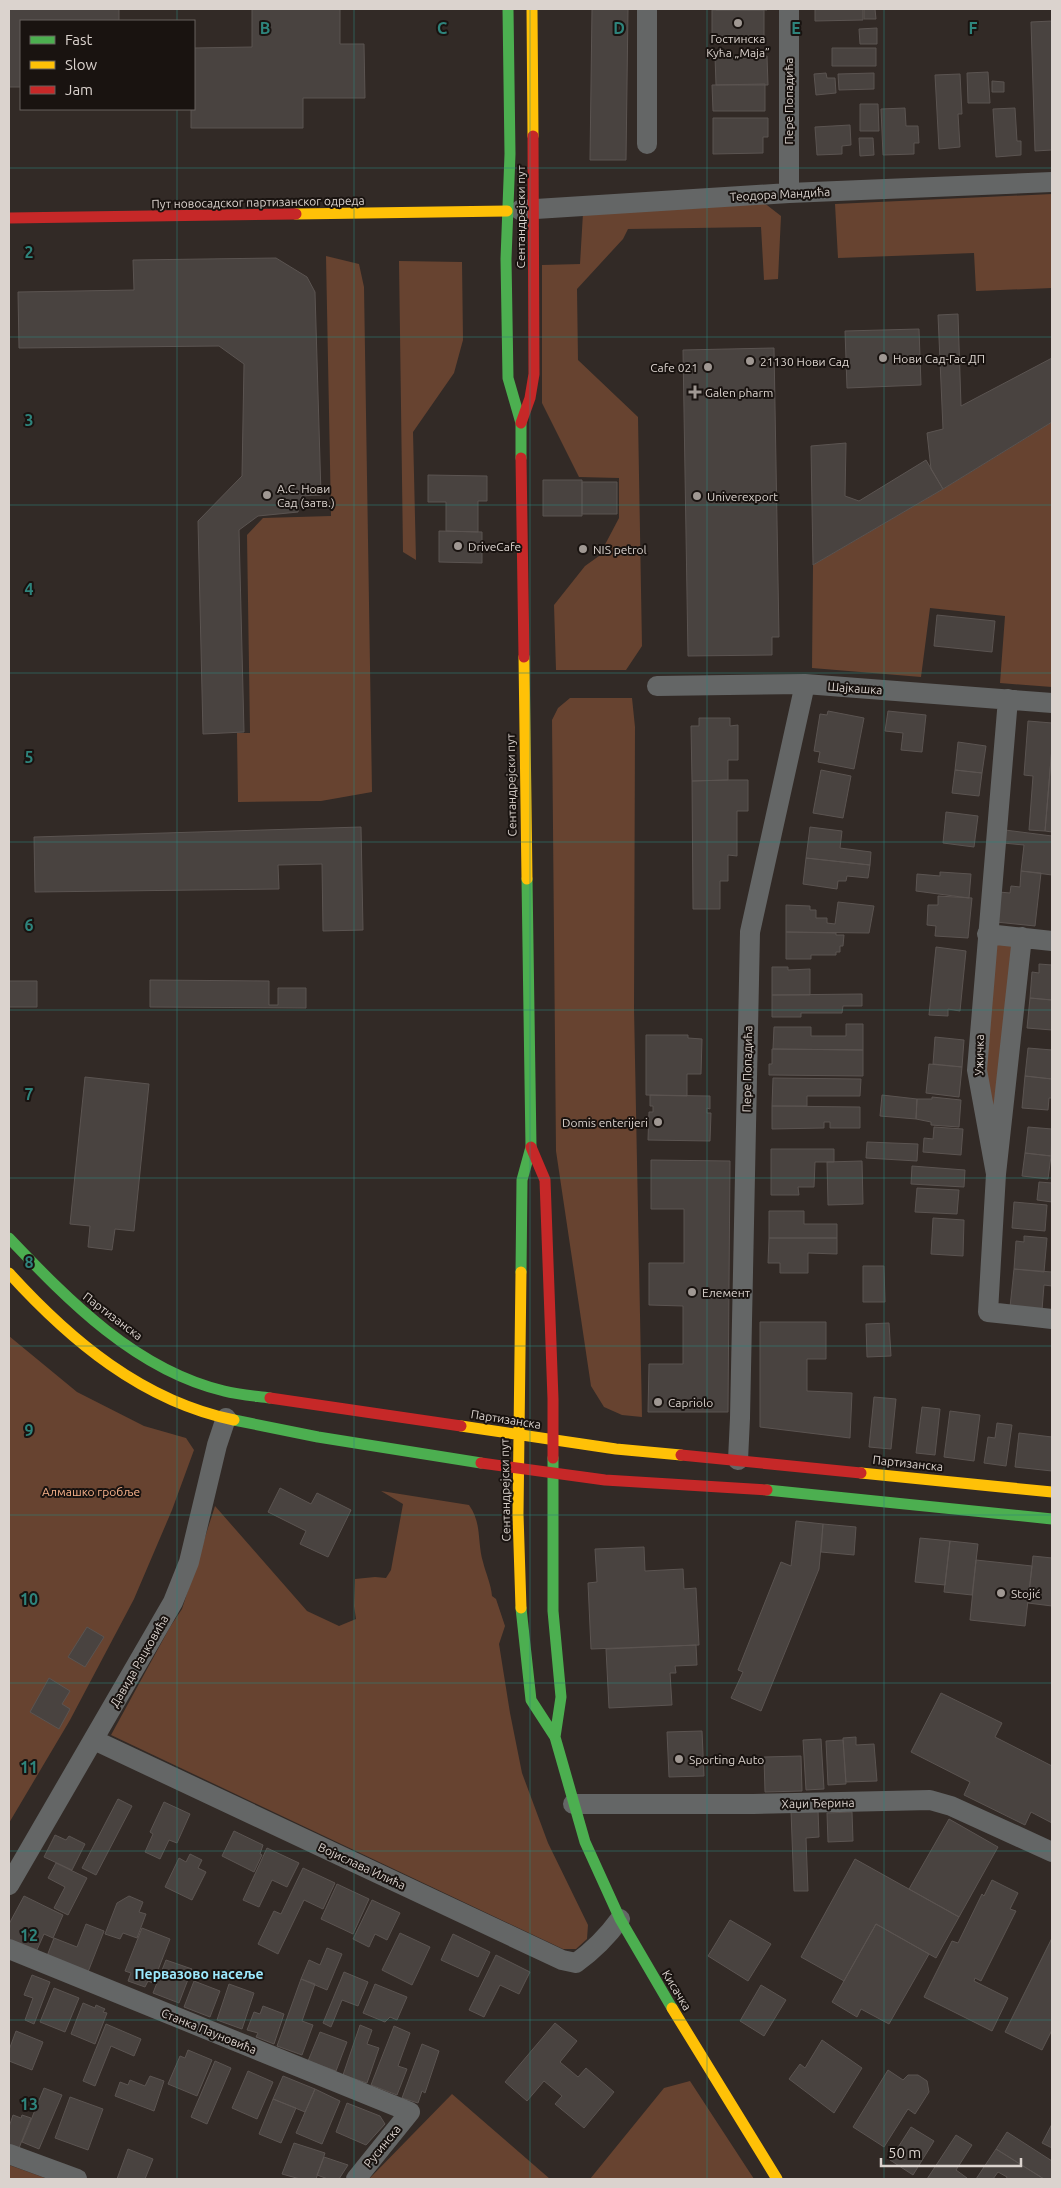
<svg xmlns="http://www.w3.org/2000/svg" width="1061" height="2188" font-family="Ubuntu,sans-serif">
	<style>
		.green { fill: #674330 }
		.building { fill: #494340; stroke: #5b5451 }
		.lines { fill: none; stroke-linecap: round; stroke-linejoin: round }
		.street { stroke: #646666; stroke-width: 20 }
		.fast { stroke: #4caf50; stroke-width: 11 }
		.slow { stroke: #ffc107; stroke-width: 11 }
		.jam { stroke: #c62828; stroke-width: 11 }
		.grid { fill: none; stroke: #2e847c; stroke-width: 1; stroke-opacity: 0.55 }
		.poi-dot { fill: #a09893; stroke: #191310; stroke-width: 2 }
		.labels { text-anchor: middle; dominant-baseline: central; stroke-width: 4; stroke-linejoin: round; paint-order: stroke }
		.poi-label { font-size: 12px; fill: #dbd3ce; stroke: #191310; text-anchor: start }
		.street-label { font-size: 12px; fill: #dbd3ce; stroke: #191310 }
		.park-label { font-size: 12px; fill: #f9b38c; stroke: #191310 }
		.neighbourhood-label { font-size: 14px; font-weight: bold; fill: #9be8fc; stroke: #191310 }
		.grid-label { font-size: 16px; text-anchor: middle; font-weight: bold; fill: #2e847c; stroke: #191310; stroke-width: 4; stroke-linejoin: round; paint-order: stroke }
	</style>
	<rect width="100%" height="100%" fill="#322a26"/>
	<path class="green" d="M1052 194V288L976 291 974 253 838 258 835 204Z
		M763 202 781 216 778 279 764 280 761 227 628 229 623 239 577 289 578 360 638 417 642 646 626 670H556L554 605 585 566 599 556 619 518V478L579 477 542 403V265L580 264 583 213Z
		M326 256 359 264 364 287 372 792 321 801 238 802 237 733H250L247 535 263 518 331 516Z
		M399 261 462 262 463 340 454 373 413 432 416 560 403 552Z
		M1052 422V687L1000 683 1005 616 930 608 921 677 812 668 813 565 943 489Z
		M570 698H632L635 727 634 1008 642 1417 622 1415 604 1407 591 1386 556 1151 552 720 558 708Z
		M993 941 1017 943 995 1144 982 1070Z
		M9 1336 77 1392 144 1426 186 1438 194 1450 172 1510 134 1599 70 1720 9 1823Z
		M381 1491 469 1505C482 1523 477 1541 483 1562 486 1574 491 1584 492 1596L496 1599 505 1626 499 1644 510 1713 522 1773 548 1843 588 1925 587 1939 576 1949H563L111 1735 170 1627 182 1609 215 1506 307 1611 339 1626 356 1619 354 1606 355 1579 375 1577 386 1578 391 1570 403 1504Z
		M690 2081 754 2179H590L664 2088Z
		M452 2094 550 2179H369Z
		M9 2165 48 2179H9Z"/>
	<path class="building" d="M9 9H119V21H21V87H9Z
		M252 9H340V44H364L365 98H303V128H191V109H194V48L252 47Z
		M592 9H628L626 160H590Z
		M716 9H767V10H716Z
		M815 9H863V20L815 21Z
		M864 9H875L876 19H864Z
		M712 10H764V36L712 37Z
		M1052 21V150L1035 151 1031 22Z
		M877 28V44H860L859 29Z
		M832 48H876V66H832Z
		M715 56H767L768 85H716Z
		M988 72 990 103H968L967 73Z
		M826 73 827 78H835L836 93 816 95 814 74Z
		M874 73V89L839 90 838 74Z
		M960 74 962 114H958L960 147 939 149 935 75Z
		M992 81 1004 82V92H992Z
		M765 84V111H713L712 85Z
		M860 104H878L879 131H860Z
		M905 108 906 126H918L919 143H914V154L883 155 881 109Z
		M1015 108 1017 141H1021V155L996 157 993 109Z
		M713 118H768V137H763V153L713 154Z
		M850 125 851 145 842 146V154L817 155 815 127Z
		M859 138H873L874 155 860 156Z
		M276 258 307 277 315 292 321 495 301 496 298 512 258 516 239 530 244 732 203 734 198 521 242 476 244 364 219 346 19 348 18 292 134 290 133 260Z
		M958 314 961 406 1052 358V422L943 489 931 469 927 433 943 429 938 315Z
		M919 329 921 385 847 388 845 331Z
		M774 348 779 637H772V655L688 656 683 350Z
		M846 443 845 496 859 501 926 460 943 489 813 565 811 446Z
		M428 475 487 476V501H478V532L446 531V502H428Z
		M543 480H582V516H543Z
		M582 482H617V514H582Z
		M439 531 482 532V563L439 562Z
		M937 615 995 621 992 652 934 646Z
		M828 711 864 718 854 769 818 762 820 752 814 751 820 714 827 715Z
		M888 711 926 715 922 752 901 750 903 733 885 731Z
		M699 718H730V726L738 725V760H728V780L692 781 691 726H699Z
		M1028 721 1052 723V747L1045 831 1029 830 1033 776 1024 775Z
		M958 742 986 746 982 773 955 770Z
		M1052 747V832L1045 831Z
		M821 770 851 776 843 818 813 813Z
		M955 770 982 773 979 796 952 793Z
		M728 780H748V811H737V856L728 855V881H720V909H693L692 781Z
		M946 812 978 816 974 847 943 843Z
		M361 827 363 930 323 931 322 864 278 865 279 889 35 892 34 837Z
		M810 827 842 831 840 848 871 852 870 865 806 858Z
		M1005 830 1052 836V875L1021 871 1024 845 1003 843Z
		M806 858 870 865 868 878 847 876 846 881H838L837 889 803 884Z
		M1021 871 1041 873 1035 926 996 922 999 892 1010 893 1011 886 1020 887Z
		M940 872 971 874 969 898 916 891 917 874 940 876Z
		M938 896 972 898 968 938 935 936 936 926 927 925 928 905H938Z
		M838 902 874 906 869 933 786 932V905L810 906V910H816V918H827V923L835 924Z
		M786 932 836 933V935H844L843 946H840V952H836V955H811V959H786Z
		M936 947 966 951 960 1011 948 1009V1016L929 1015Z
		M1039 964 1052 965V1000L1030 998 1032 972 1039 973Z
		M772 967H788V970L810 969V995H772Z
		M150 980 269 981V1005H278V988H306V1008L150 1007Z
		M9 981H37V1007H9Z
		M862 994V1006H843L842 1013H801V1017H772V995Z
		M1030 998 1052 1000V1030L1027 1028Z
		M846 1024H863V1050L773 1049 774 1027H811V1036H846Z
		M646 1035H688V1038L702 1039 701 1074H687V1096L646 1095Z
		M935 1037 964 1040 962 1067 933 1064Z
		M1028 1048 1052 1050V1079L1025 1076Z
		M772 1049 863 1050V1076L769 1075V1064H772Z
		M929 1064 962 1067 959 1097 926 1093Z
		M1025 1076 1052 1079V1098H1049L1048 1110 1022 1108Z
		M85 1077 149 1084 134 1231 115 1229 112 1250 88 1247 90 1226 70 1224Z
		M773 1078 861 1079 860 1096H807V1106H772Z
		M650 1095 710 1096V1109L707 1108V1113H711L710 1141 648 1140 649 1112H653V1106H650Z
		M882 1095 917 1099 916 1119 880 1116Z
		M932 1097 961 1100 959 1127 931 1125V1122L916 1119 917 1099H932Z
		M772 1106 860 1107V1128H830V1122H824V1128L772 1129Z
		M934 1127 963 1129 961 1155 923 1152 924 1138 933 1139Z
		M1028 1127 1052 1129 1051 1156 1025 1153Z
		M867 1142 918 1144 917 1161 866 1158Z
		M771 1149H834V1162H815L814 1187H798L799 1195H771Z
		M1025 1153 1051 1156 1048 1179 1022 1176Z
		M651 1160 730 1161 728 1412H648L649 1364H683V1306L649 1305V1263H684V1209H651Z
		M862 1161 863 1204 828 1205 827 1162Z
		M912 1166 965 1170 964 1187 911 1184Z
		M1039 1182 1052 1183V1202L1037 1200Z
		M917 1188 959 1190 957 1214 915 1212Z
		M1014 1202 1047 1205 1045 1231 1012 1228Z
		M769 1211H804V1224H837V1238H769Z
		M933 1218 964 1220 963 1256 931 1254Z
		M1024 1236 1047 1238 1044 1272 1014 1269 1016 1241 1024 1242Z
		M769 1238H837V1254L808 1253V1273H780V1263H768Z
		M863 1266H884L885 1302H863Z
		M1014 1269 1052 1272V1286L1044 1285 1042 1310 1010 1307Z
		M760 1322H826V1359H807V1391L852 1393 850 1438 760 1427Z
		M889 1323 891 1356 867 1357 866 1324Z
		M874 1397 896 1399 891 1449 869 1447Z
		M922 1407 940 1409 935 1455 916 1453Z
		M950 1411 980 1415 974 1461 944 1457Z
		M997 1423 1012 1425 1006 1466 984 1463 988 1437 995 1438Z
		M1019 1433 1052 1437V1471L1015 1467Z
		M280 1488 311 1504 317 1493 351 1510 328 1557 300 1544 306 1531 268 1512Z
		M796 1521 823 1524 819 1569 761 1711 731 1698 743 1672 738 1670 781 1562 791 1566Z
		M823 1524 856 1527 854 1555 821 1552Z
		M920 1538 950 1541 945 1585 915 1582Z
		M950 1541 978 1544 972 1595 944 1592Z
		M644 1547 645 1571 683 1569 684 1589 696 1588 699 1645 591 1649 588 1583 597 1582 595 1549Z
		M1033 1556 1052 1558V1606L1028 1603Z
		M976 1560 1032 1566 1025 1626 970 1620Z
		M87 1627 104 1637 85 1667 68 1657Z
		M696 1645 697 1665 675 1666 676 1673H670L672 1705 609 1708 606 1649Z
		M49 1678 70 1691 62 1704 70 1709 59 1729 30 1712Z
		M941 1693 1002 1723 995 1737 1052 1766V1823L1031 1812 1025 1825 964 1795 970 1782 911 1752Z
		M702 1731 704 1776 669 1777 667 1732Z
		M856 1737V1745L874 1744 877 1781 846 1782 843 1738Z
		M821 1739 824 1789 806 1790 803 1740Z
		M843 1740 846 1784 828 1785 826 1741Z
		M801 1756 802 1791 765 1792 764 1757Z
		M118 1799 132 1806 96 1875 82 1868Z
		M164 1802 190 1814 177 1843 169 1840 160 1859 145 1852 153 1834 150 1832Z
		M818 1810 819 1837 806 1838 808 1891H794L791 1811Z
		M852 1812 853 1841 828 1842 827 1813Z
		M949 1819 998 1847 959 1917 909 1889Z
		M234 1831 263 1845 260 1854 262 1855 254 1872 222 1856Z
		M55 1835 66 1840 69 1836 85 1844 72 1870 44 1857Z
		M267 1848 299 1863 287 1887 272 1880 259 1907 243 1900Z
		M190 1854 202 1860 198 1868 206 1872 192 1900 165 1887 179 1858 186 1862Z
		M855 1859 959 1917 936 1958 876 1924 844 1981 801 1957Z
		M56 1863 87 1878 68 1915 54 1908 65 1887 48 1878Z
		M303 1868 335 1883 323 1909 304 1900 278 1954 258 1944 274 1911 281 1914Z
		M992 1880 1018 1893 1010 1909 1016 1911 981 1981 975 1978 974 1981 1008 1998 992 2031 924 1997 952 1941 958 1943 982 1894 984 1896Z
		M337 1884 369 1899 353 1934 321 1919Z
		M24 1896 63 1915 53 1938 44 1934 36 1952 9 1940V1924Z
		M129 1896 143 1902 139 1912 146 1914 137 1938 123 1933 120 1939 105 1934 117 1903Z
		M372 1900 400 1913 387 1940 375 1934 369 1947 353 1939Z
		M730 1920 771 1944 748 1981 708 1956Z
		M86 1924 104 1931 88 1972 47 1956 54 1938 77 1947Z
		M876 1924 929 1954 889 2024 861 2009 857 2017 832 2002Z
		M142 1928 170 1939 153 1983 148 1981 145 1987 128 1981 131 1973 125 1971Z
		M400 1933 430 1947 412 1985 382 1970Z
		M453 1934 490 1952 478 1977 441 1960Z
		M1052 1938V2030L1042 2050 1005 2032Z
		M327 1948 342 1954 327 1990 301 1979 309 1960 320 1965Z
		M496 1955 530 1972 519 1994 500 1985 484 2017 469 2010Z
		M166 1960 192 1969 179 2003 153 1993Z
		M344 1972 368 1982 358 2006 342 2000 331 2027 323 2023Z
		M32 1975 50 1982 34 2024 25 2020 33 1998 24 1995Z
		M301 1979 315 1984 302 2021 313 2025 302 2055 277 2046Z
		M194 1981 220 1991 210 2017 184 2007Z
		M229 1984 254 1993 242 2029 217 2020Z
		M375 1984 407 1997 397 2020 390 2017 385 2022 363 2013Z
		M761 1985 786 2000 764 2036 740 2021Z
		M54 1988 79 1998 65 2032 40 2022Z
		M83 2003 95 2008 96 2005 105 2009 103 2012 107 2013 95 2044 71 2034Z
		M263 2006 284 2014 274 2044 256 2037 258 2033 247 2030 254 2012 260 2014Z
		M555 2023 577 2041 560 2062 578 2077 586 2068 614 2092 584 2128 555 2104 562 2096 544 2081 527 2101 505 2082Z
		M106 2024 141 2039 134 2056 111 2046 95 2086 83 2081Z
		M360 2025 372 2030 367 2044 379 2048 367 2083 343 2075Z
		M394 2026 410 2033 398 2066 407 2069 397 2095 371 2085Z
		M16 2031 43 2042 32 2070 9 2061V2050Z
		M320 2032 347 2042 336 2071 308 2061Z
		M822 2040 862 2068 834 2113 789 2079 800 2064 805 2068Z
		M422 2044 439 2051 425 2093 422 2091 418 2103 402 2098Z
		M188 2050 212 2060 197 2096 168 2084 180 2056 185 2058Z
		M215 2061 231 2068 207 2124 191 2117Z
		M888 2070 903 2080 908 2075H918L927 2081 929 2092 915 2114 908 2109 884 2147 853 2127Z
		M248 2071 273 2082 257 2119 232 2108Z
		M150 2076 164 2081 154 2111 115 2096 120 2082 128 2085 130 2080 145 2086Z
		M283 2076 315 2089 305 2112 273 2099Z
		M44 2088 62 2095 39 2149 22 2142Z
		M315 2089 340 2101 322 2144 296 2133Z
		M70 2097 103 2109 88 2150 55 2138Z
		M273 2099 296 2108 281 2143 259 2134Z
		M347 2103 380 2116 385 2124 366 2145 336 2132Z
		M13 2115 21 2118 22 2115 31 2118 19 2148 9 2144V2127Z
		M1052 2124V2148L1042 2143Z
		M911 2127 934 2141 913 2175 890 2160Z
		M1007 2132 1052 2161V2179H1044L996 2149Z
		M956 2135 972 2145 956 2170 967 2178 966 2179H927Z
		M294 2143 325 2153 316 2179H300L282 2174Z
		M128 2149 153 2159 145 2179H117Z
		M996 2149 1044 2179H1006L1007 2177 998 2172 993 2179H976Z
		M324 2157 348 2165 339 2179H328L317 2175Z"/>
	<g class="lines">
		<path class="street" d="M647 144V9
			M789 193V9
			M520 210 789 193 1052 182
			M657 686 805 684 1052 703
			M987 934 1052 941
			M1022 937 996 1174 988 1312 1052 1319
			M996 1174 977 1070 1008 699
			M738 1460 740 1418 750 932 805 684
			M94 1740 562 1960 576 1963C594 1950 607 1937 620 1919
			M573 1804H753L930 1800 951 1806 1052 1852
			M9 1885 173 1602 189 1562 217 1445 226 1418
			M9 1949 410 2112 356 2179
			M9 2154 77 2179"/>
		<path class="fast" d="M508 9 510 154 506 259 508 378 521 423V458
			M9 1238C69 1301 136 1370 224 1391 239 1395 255 1396 270 1398
			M521 1272 522 1180 531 1147 527 879
			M234 1420 318 1437 481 1463
			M553 1458V1611L561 1697 555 1737
			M767 1490 1052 1519
			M521 1608 531 1700 555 1737 585 1842 620 1919 672 2008"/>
		<path class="slow" d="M532 9 533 136
			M296 214 507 211
			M524 657 527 879
			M9 1273C70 1340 142 1401 234 1420
			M461 1426 616 1449 681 1455
			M861 1473 1052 1492
			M521 1608 518 1514 521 1272
			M672 2008 777 2179"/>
		<path class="jam" d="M9 218 296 214
			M521 423 530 398 534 374 533 136
			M521 458 524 657
			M531 1147 545 1180 553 1399V1458
			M270 1398 461 1426
			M681 1455 861 1473
			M481 1463 605 1480 767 1490"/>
	</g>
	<path class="grid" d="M177 9V21M354 9V2179M530 9V2179M707 9V2179M884 9V2179M177 109V2179M9 168H1052M9 337H1052M9 505H1052M9 673H1052M9 842H1052M9 1010H1052M9 1178H1052M9 1346H1052M9 1515H1052M9 1683H1052M9 1851H1052M9 2020H1052"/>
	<g class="poi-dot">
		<circle cx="738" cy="23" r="5"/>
		<circle cx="883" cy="358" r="5"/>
		<circle cx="750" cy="361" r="5"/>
		<circle cx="708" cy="367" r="5"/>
		<path d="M692.5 384.5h5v5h5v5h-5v5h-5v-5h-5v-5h5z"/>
		<circle cx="267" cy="495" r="5"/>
		<circle cx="697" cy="496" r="5"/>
		<circle cx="458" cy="546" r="5"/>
		<circle cx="583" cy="549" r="5"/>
		<circle cx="658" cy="1122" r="5"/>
		<circle cx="692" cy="1292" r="5"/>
		<circle cx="658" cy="1402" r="5"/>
		<circle cx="1001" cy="1593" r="5"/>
		<circle cx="679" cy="1759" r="5"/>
	</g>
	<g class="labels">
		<g class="poi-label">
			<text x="738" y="38" text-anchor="middle">Гостинска<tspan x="738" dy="14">Кућа „Маја”</tspan></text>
			<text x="893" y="358">Нови Сад-Гас ДП</text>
			<text x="760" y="361">21130 Нови Сад</text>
			<text x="698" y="367" text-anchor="end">Cafe 021</text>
			<text x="705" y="392">Galen pharm</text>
			<text x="277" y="488">А.С. Нови<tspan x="277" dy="14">Сад (затв.)</tspan></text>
			<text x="707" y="496">Univerexport</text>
			<text x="468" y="546">DriveCafe</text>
			<text x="593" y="549">NIS petrol</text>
			<text x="648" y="1122" text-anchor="end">Domis enterijeri</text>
			<text x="702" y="1292">Елемент</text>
			<text x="668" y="1402">Capriolo</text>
			<text x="1011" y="1593">Stojić</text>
			<text x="689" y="1759">Sporting Auto</text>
		</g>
		<g class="street-label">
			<text transform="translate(788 101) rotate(-90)">Пере Попадића</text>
			<text transform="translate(780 194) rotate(-3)">Теодора Мандића</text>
			<text transform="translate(258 202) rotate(-1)">Пут новосадског партизанског одреда</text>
			<text transform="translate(520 217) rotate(-90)">Сентандрејски пут</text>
			<text transform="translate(855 688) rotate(4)">Шајкашка</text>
			<text transform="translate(511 785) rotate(-91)">Сентандрејски пут</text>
			<text transform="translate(979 1055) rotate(-89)">Ужичка</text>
			<text transform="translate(747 1069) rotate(-89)">Пере Попадића</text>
			<text transform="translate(113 1316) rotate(37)">Партизанска</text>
			<text transform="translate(506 1419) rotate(9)">Партизанска</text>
			<text transform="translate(908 1463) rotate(6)">Партизанска</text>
			<text transform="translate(505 1490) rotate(-91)">Сентандрејски пут</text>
			<text transform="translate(139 1661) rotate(-60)">Давида Рацковића</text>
			<text transform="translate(818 1803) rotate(-1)">Хаџи Ђерина</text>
			<text transform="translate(362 1866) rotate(25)">Војислава Илића</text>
			<text transform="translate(677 1990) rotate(59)">Кисачка</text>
			<text transform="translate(209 2031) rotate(22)">Станка Пауновића</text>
			<text transform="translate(382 2146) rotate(-51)">Русинска</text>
		</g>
		<g class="park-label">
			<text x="91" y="1491">Алмашко гробље</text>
		</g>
		<g class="neighbourhood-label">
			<text x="199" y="1974">Первазово насеље</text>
		</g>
	</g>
	<g class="grid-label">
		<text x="265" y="34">B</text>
		<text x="442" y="34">C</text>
		<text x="619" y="34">D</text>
		<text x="796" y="34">E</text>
		<text x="973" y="34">F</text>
		<text x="29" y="258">2</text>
		<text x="29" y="426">3</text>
		<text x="29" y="595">4</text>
		<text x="29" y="763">5</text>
		<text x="29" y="931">6</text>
		<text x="29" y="1100">7</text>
		<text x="29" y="1268">8</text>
		<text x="29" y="1436">9</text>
		<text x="29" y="1605">10</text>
		<text x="29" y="1773">11</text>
		<text x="29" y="1941">12</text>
		<text x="29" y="2110">13</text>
	</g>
	<rect width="1061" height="2188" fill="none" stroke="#dbd3ce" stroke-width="20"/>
	<rect x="20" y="20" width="175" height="90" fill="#191310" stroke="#67605c"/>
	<rect x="30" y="36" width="25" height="8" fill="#4caf50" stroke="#67605c"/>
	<text x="65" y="45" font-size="15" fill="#dbd3ce">Fast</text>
	<rect x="30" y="61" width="25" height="8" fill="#ffc107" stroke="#67605c"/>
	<text x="65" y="70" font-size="15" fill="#dbd3ce">Slow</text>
	<rect x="30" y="86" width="25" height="8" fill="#c62828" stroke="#67605c"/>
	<text x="65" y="95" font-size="15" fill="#dbd3ce">Jam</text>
	<path d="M881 2158v8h140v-8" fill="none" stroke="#dbd3ce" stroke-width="2.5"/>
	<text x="888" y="2158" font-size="15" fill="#dbd3ce" stroke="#191310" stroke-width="4" paint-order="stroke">50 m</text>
</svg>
